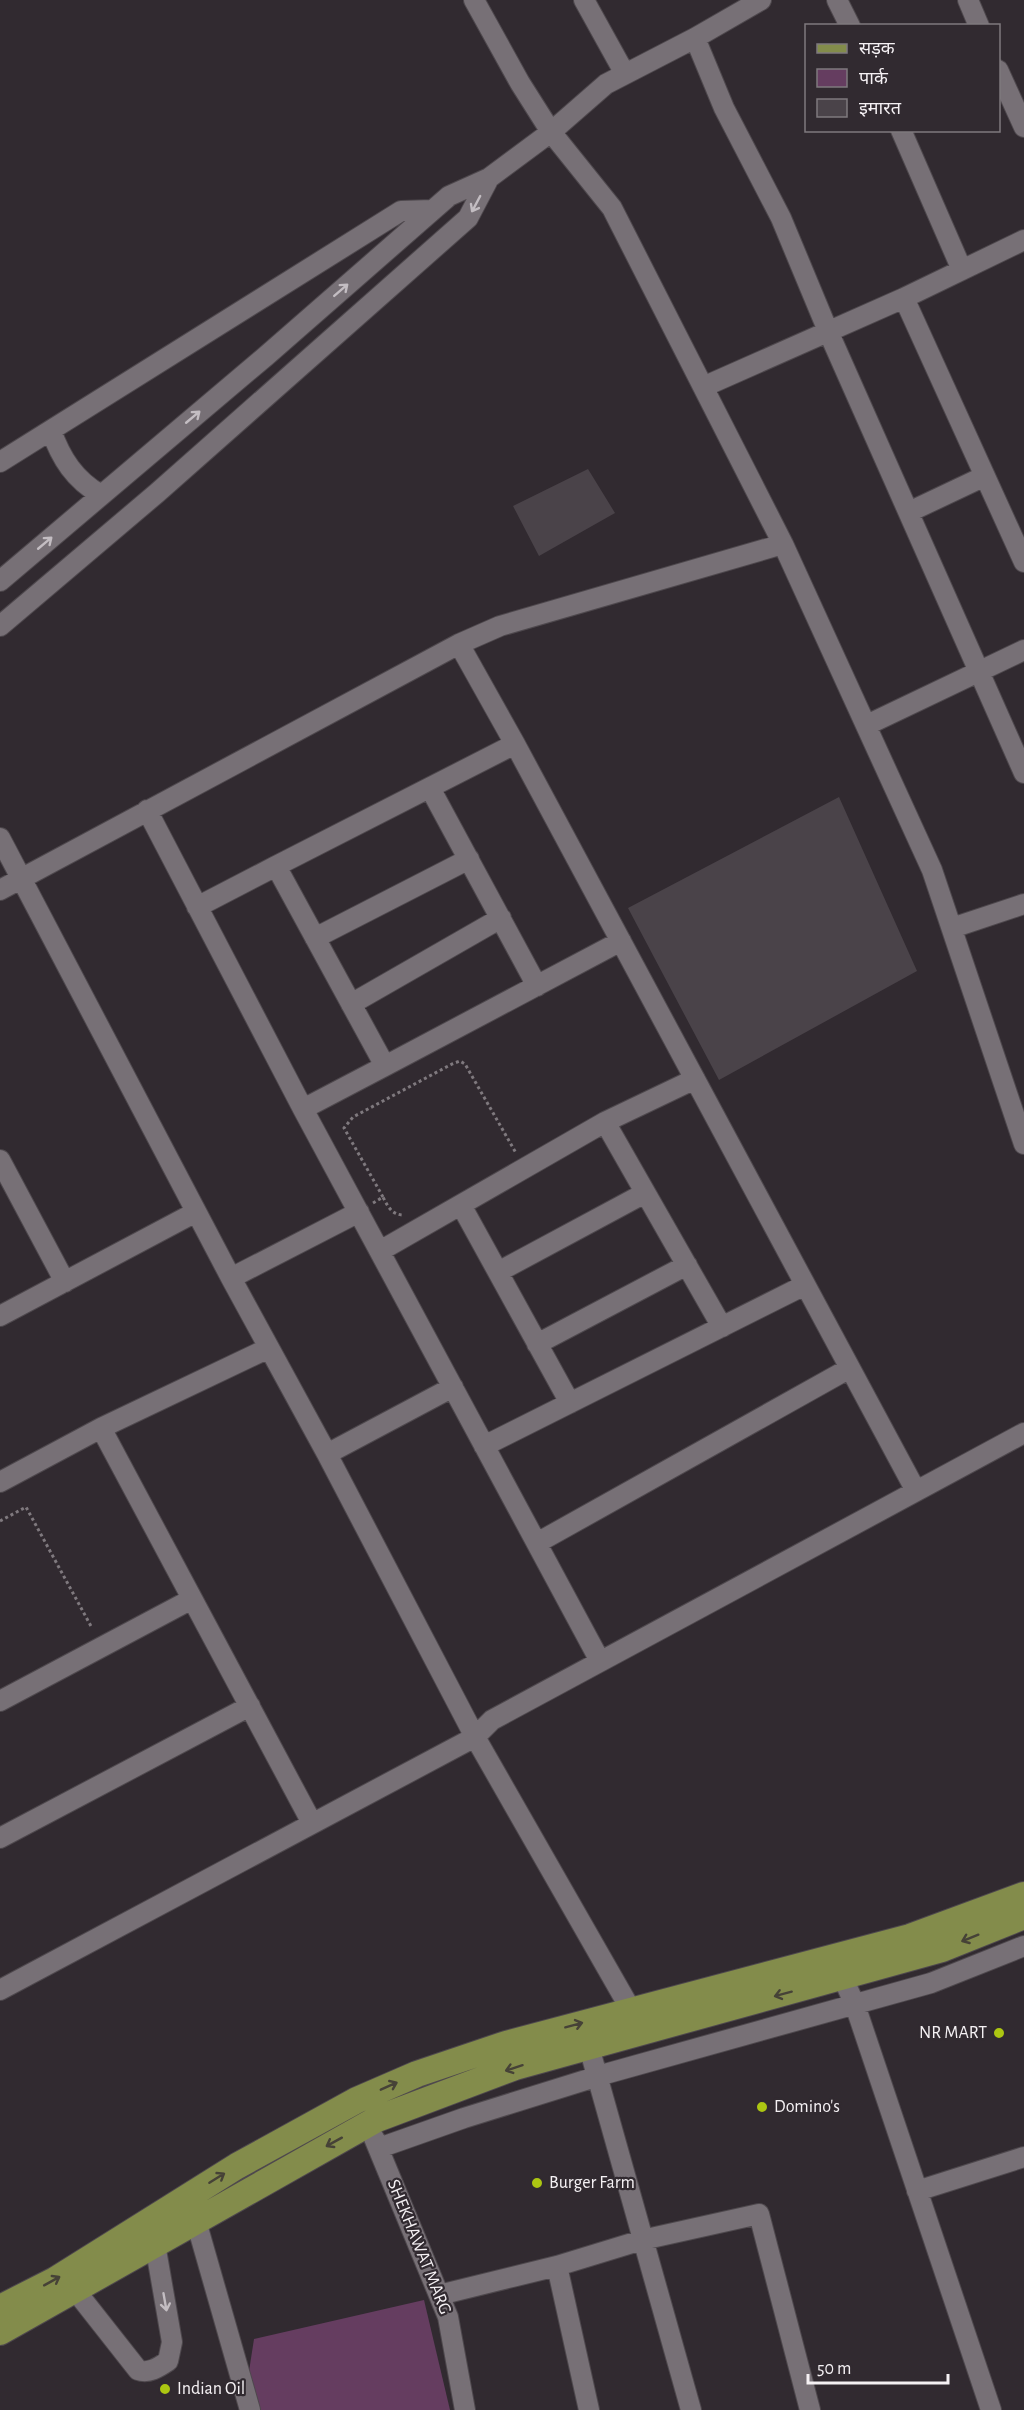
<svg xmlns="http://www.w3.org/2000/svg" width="1024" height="2410" font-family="'Alegreya Sans','Noto Sans Devanagari',sans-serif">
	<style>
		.green { fill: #653d60 }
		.building { fill: #4a4349 }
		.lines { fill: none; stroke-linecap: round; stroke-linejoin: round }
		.minor-casing { stroke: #4e484d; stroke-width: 22 }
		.major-casing { stroke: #4e484d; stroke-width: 28 }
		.path { stroke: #7f797e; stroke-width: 3; stroke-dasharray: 3 3; stroke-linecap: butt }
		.minor { stroke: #777076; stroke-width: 20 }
		.major { stroke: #838c4b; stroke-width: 26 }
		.oneway { stroke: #c3bdc2 }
		.oneway2 { stroke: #464237 }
		.poi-dot { fill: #acc612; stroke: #312a30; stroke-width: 2 }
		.labels { text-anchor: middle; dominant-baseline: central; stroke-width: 4.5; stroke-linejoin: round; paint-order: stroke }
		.poi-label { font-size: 18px; fill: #f5f1f4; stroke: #312a30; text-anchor: start }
		.street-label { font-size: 18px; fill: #f5f1f4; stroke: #312a30 }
	</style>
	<rect width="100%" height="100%" fill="#312a30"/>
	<path class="green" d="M424 2300 450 2410H243L254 2339Z"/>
	<path class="building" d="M588 469 615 513 539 556 513 506Z
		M839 797 917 971 719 1080 628 908Z"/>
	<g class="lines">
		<g class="minor-casing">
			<path id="minor" d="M474 0 520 83 551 132 489 178
				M584 0 625 74
				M761 0 695 38 606 84 551 132 612 208 783 544 932 870 1024 1144
				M837 0 850 26
				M968 0 979 26
				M695 38 724 108 781 218 828 331 1024 773
				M998 70 1024 127
				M901 130 962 270
				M904 298 1024 562
				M703 387 904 298 1024 240
				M51 430C61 459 75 480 101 495
				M0 462 401 211 432 210
				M909 512 985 476
				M0 581 266 356 449 196 489 178 468 218 157 493 0 626
				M459 644 500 626 783 544
				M867 725 1024 650
				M430 788 537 986
				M147 810 303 1109 600 1661
				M0 838 231 1278 327 1454 475 1737 631 2010
				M0 890 459 644 515 744 916 1491
				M197 907 276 866
				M952 928 1024 904
				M315 938 469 859
				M351 1004 501 918
				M385 1066 621 941
				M695 1079 605 1122 722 1327
				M303 1109 385 1066 276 866 515 744
				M0 1160 65 1282
				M461 1205 570 1403
				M380 1251 605 1122
				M498 1272 645 1193
				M231 1278 359 1212
				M0 1316 196 1212
				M537 1344 687 1265
				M101 1428 269 1348
				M484 1446 805 1285
				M327 1454 453 1387
				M0 1482 101 1428 312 1823
				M537 1543 850 1368
				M0 1701 192 1599
				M0 1838 250 1706
				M843 1978 855 2005 991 2410
				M0 1990 475 1737 492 1720 1024 1433
				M589 2047 691 2410
				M374 2138 448 2317 465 2410
				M379 2148 464 2118 605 2074 931 1983 1024 1946
				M917 2191 1024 2157
				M196 2221 250 2410
				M557 2266 589 2410
				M75 2290 138 2370C149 2374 159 2367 168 2361L172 2342 155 2244
				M439 2295 557 2266 642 2240 759 2214 810 2410"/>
		</g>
		<g class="major-casing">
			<path id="major" d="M0 2308 55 2280 237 2166 357 2100 417 2074 506 2044 910 1937 1024 1895
				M0 2332 377 2119 515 2067 942 1949 1024 1916"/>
		</g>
		<path class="path" d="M383 1197 344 1128 353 1117 452 1064 460 1061 465 1064 516 1153
			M373 1203 383 1197C388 1207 392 1215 404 1215
			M0 1521 26 1507 92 1628"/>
		<use href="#minor" class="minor"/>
		<use href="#major" class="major"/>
	</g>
	<defs><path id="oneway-shaft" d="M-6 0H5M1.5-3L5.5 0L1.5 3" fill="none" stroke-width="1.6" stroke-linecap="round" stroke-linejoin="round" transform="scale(1.5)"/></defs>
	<g class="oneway">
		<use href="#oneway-shaft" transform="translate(476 204) rotate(118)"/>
		<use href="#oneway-shaft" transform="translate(341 290) rotate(-41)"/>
		<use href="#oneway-shaft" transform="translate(193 417) rotate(-40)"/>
		<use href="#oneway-shaft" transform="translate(45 543) rotate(-40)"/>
		<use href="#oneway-shaft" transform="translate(165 2302) rotate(80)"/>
	</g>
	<g class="oneway2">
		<use href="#oneway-shaft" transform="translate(970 1938) rotate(158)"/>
		<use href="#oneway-shaft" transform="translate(783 1994) rotate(165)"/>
		<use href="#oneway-shaft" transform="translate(574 2025) rotate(-15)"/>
		<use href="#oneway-shaft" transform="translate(514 2068) rotate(162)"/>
		<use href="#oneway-shaft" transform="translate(389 2086) rotate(-24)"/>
		<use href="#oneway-shaft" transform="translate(334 2142) rotate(151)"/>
		<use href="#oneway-shaft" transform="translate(217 2178) rotate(-32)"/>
		<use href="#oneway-shaft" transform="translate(52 2281) rotate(-29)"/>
	</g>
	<g class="poi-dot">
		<circle cx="999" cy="2033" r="6"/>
		<circle cx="762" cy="2107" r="6"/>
		<circle cx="537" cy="2183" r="6"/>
		<circle cx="165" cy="2389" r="6"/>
	</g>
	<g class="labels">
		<g class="poi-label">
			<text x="987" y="2033" text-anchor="end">NR MART</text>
			<text x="774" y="2107">Domino's</text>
			<text x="549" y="2183">Burger Farm</text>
			<text x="177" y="2389">Indian Oil</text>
		</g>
		<g class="street-label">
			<text transform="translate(419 2247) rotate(68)">SHEKHAWAT MARG</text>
		</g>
	</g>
	<rect x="805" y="24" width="195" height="108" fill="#312a30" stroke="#7f7a7e" stroke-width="1.5"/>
	<rect x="817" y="44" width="30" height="9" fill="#838c4b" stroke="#7f7a7e" stroke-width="1.5"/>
	<text x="859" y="54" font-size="18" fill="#f5f1f4">सड़क</text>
	<rect x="817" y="69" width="30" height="18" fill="#653d60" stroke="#7f7a7e" stroke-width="1.5"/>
	<text x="859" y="84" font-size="18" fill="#f5f1f4">पार्क</text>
	<rect x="817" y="99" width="30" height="18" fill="#4a4349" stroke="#7f7a7e" stroke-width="1.5"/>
	<text x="859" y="114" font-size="18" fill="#f5f1f4">इमारत</text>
	<path d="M808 2374v9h140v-9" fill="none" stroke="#f5f1f4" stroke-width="3"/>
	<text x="817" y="2374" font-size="18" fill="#f5f1f4" stroke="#312a30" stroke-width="4.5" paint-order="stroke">50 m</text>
</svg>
